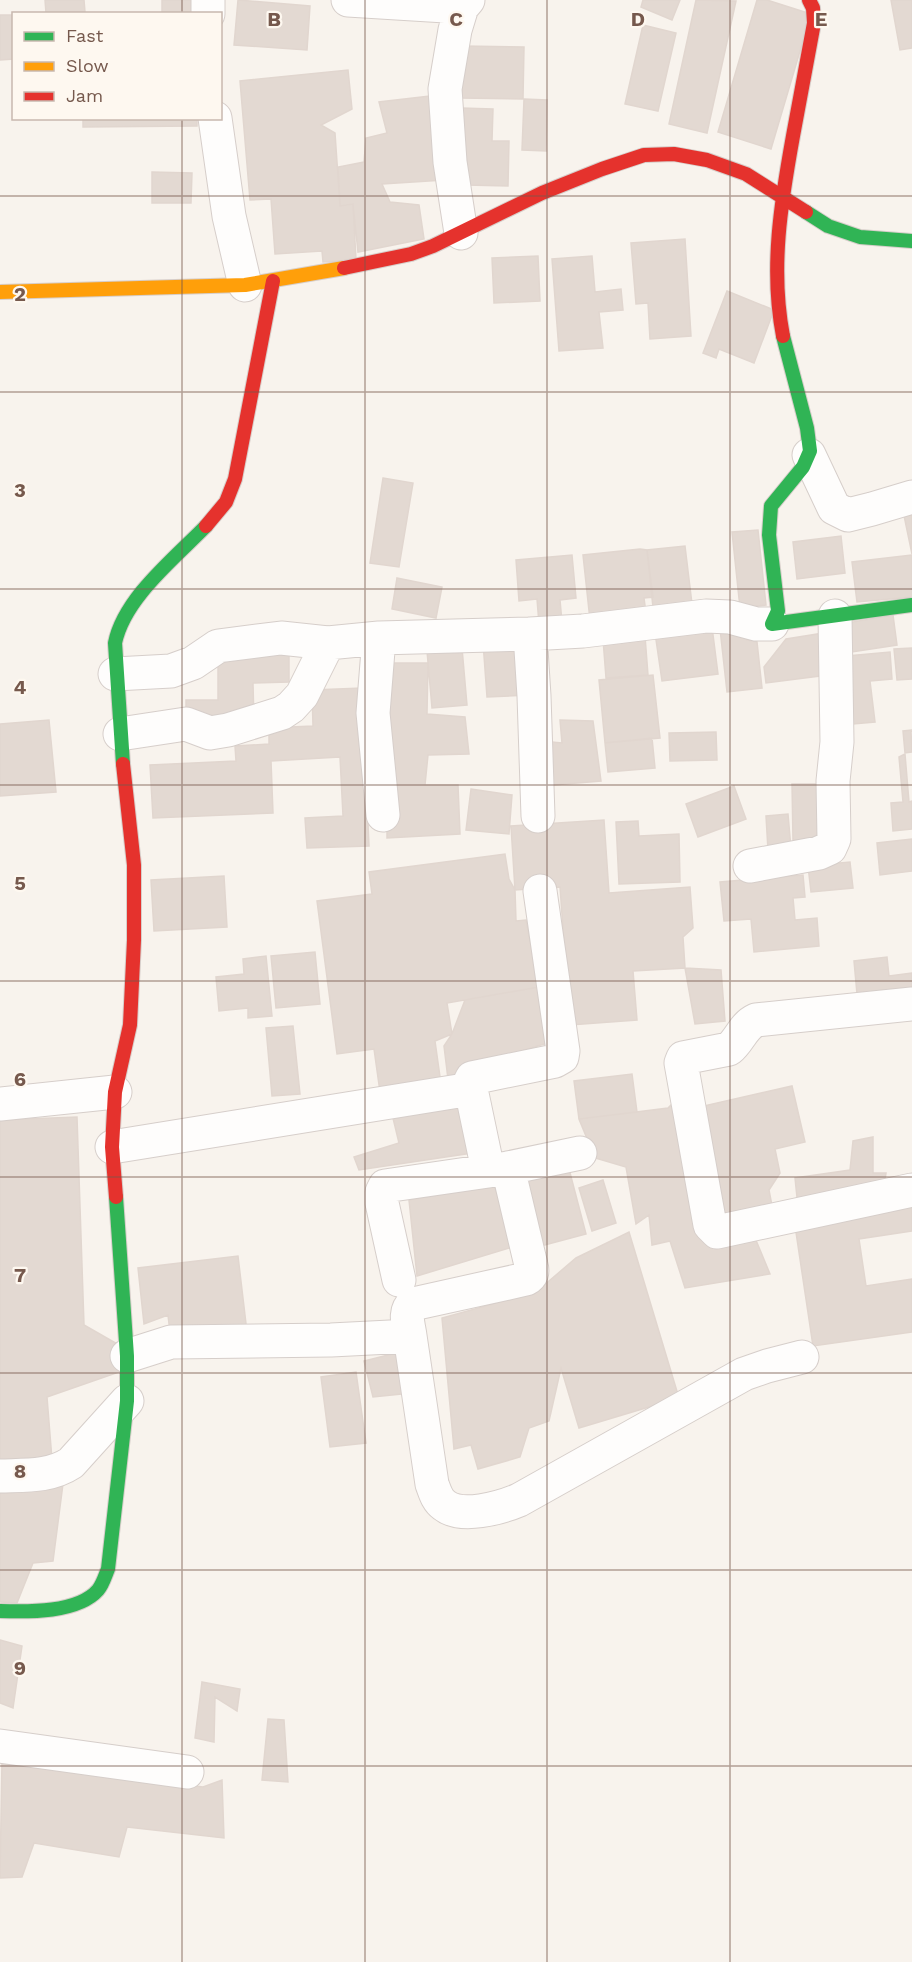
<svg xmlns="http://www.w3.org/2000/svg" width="912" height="1962" font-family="'Work Sans',sans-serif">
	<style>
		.building { fill: #e3d9d2; stroke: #e1d6cf; stroke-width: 1.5 }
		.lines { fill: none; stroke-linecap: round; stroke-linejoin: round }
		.street-casing { stroke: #d6ceca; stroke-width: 35 }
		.fast-casing { stroke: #d7ceca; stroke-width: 16 }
		.slow-casing { stroke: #d7ceca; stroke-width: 16 }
		.jam-casing { stroke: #d7ceca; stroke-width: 16 }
		.street { stroke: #fefdfc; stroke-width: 33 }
		.fast { stroke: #30b455; stroke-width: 14 }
		.slow { stroke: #ff9f0a; stroke-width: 14 }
		.jam { stroke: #e5322d; stroke-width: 14 }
		.grid { fill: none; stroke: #76594d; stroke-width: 1.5; stroke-opacity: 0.55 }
		.grid-label { font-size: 20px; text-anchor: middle; font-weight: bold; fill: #76594d; stroke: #fef8f0; stroke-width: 4.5; stroke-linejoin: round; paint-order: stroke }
	</style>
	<rect width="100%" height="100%" fill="#f8f3ed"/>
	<path class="building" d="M45 0H84L85 12 46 13Z
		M162 0H195L196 14H162Z
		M238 0 310 6 307 50 234 45Z
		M643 0H680L672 20 641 7Z
		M696 0 736 1 707 133 669 124Z
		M757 0H767L811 14 771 149 718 132Z
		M891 0H912V48L900 50Z
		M0 15H14V59L0 60Z
		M643 25 676 33 658 111 625 104Z
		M462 46 524 47 523 99 460 98Z
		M348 70 352 109 321 125 335 133 340 206 353 204 356 260 323 262 322 251 275 254 271 199 250 200 240 81Z
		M438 95 444 180 382 184 390 202 419 205 424 239 358 252 353 204 340 206 338 167 364 162 366 138 387 133 379 102Z
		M524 99 547 100 546 151 522 150Z
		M461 108 493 109 492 141H509L508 186 466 185V159H460Z
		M83 118H197V126L83 127Z
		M152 172 192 173 191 203H152Z
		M685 239 691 336 650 339 648 303 636 304 631 243Z
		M538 256 540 301 494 303 492 258Z
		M592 256 595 292 621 289 623 310 599 312 603 348 559 351 552 259Z
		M727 291 774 310 754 363 719 349 716 358 703 353Z
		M383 478 413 483 399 567 370 563Z
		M912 504V554L902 506Z
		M758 530 766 605 740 608 732 532Z
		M841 536 845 573 797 579 793 542Z
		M685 546 693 612 654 617 647 550Z
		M640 549 647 550 653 597 644 598 646 613 590 620 583 555Z
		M572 555 576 598 560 600 562 622 539 624 537 599 519 601 516 560Z
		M912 555V597L857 602 852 562Z
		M397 578 442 587 436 618 392 609Z
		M893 615 897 645 852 652 847 623Z
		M711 619 718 674 662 681 654 626Z
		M719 620 746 624 747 640 757 642 762 688 727 692Z
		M830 632 820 676 766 683 764 667 786 639Z
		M645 636 648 675 606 678 603 639Z
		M524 639 528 695 487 697 483 642Z
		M218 646H289V682L253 683 254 724H186V700H218Z
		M462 648 467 705 432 708 427 651Z
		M912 648V679L897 680 894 649Z
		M890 652 892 679 870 681 875 722 853 724 847 656Z
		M387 663H428L427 714 465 717 469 754 428 755 425 785H458L460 834 387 838Z
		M653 675 660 738 605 743 599 680Z
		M362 688 369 846 307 848 305 818 343 816 340 757 271 761 273 813 153 818 150 765 236 761 235 746 269 744V728L313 726 312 690Z
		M49 720 56 792 0 796V724Z
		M560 720 593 721 601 781 542 786V741L562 743Z
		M912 730 911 732 912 752 905 753 903 731Z
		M716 732 717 760 670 761 669 733Z
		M652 738 655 768 608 772 605 743Z
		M905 754 909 802 912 801V829L893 831 891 803 903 802 899 757Z
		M792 784H828L829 840H793Z
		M734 786 746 819 698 837 686 804Z
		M471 789 512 795 509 834 466 830Z
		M788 814 791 849 768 850 766 816Z
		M604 820 609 893 690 887 693 928 683 937 685 968 633 971 637 1020 570 1025 560 887 515 890 511 826Z
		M638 821 639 836 679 834 680 882 619 884 616 822Z
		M912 839V871L880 875 877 843Z
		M505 854 509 879 515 890 516 921 526 920 539 987 447 1003 452 1034 435 1041 442 1091 381 1099 374 1049 337 1054 317 901 372 894 369 872Z
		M850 862 853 888 811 892 808 866Z
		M803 875 805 897 793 898 795 920 817 918 819 946 754 952 751 919 724 921 720 882Z
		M224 876 227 927 154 931 151 880Z
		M315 952 320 1004 276 1008 271 956Z
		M266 956 272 1016 248 1018V1008L219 1011 216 977 244 974 243 959Z
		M887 957 889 976 912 973V999L858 1005 854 961Z
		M685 968 721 970 725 1021 695 1024Z
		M539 987 551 1042 472 1066 448 1079 444 1046 452 1034 465 1000Z
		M293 1026 300 1094 272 1096 266 1028Z
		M632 1074 637 1112 579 1119 574 1081Z
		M792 1086 805 1142 775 1149 780 1173 769 1190 773 1211 721 1223 695 1108Z
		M675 1101 707 1238 753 1233 770 1274 685 1288 670 1241 652 1245 649 1215 636 1224 626 1167 595 1158 579 1119 668 1108Z
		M465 1105 472 1153 359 1170 354 1157 399 1143 393 1118Z
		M77 1117 84 1325 119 1345V1372L47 1397 53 1472 0 1476V1120Z
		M873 1137V1173H886L884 1187 798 1207 795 1178 850 1170 853 1141Z
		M569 1169 586 1234 537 1247 520 1181Z
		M603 1180 616 1223 592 1231 579 1188Z
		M494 1185 516 1246 417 1276 409 1200Z
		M912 1201V1231L859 1239 866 1286 912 1279V1332L813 1346 794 1219Z
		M629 1232 679 1398 579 1428 561 1368 549 1421 529 1428 520 1457 478 1469 471 1445 454 1449 442 1318 536 1292 576 1258Z
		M238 1256 247 1332 171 1342 168 1315 144 1324 138 1268Z
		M404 1351 411 1393 373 1397 364 1361Z
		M356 1372 366 1443 330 1447 321 1377Z
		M63 1484 53 1561 33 1563 17 1603 0 1602V1487Z
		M0 1640 22 1646 13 1708 0 1703Z
		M202 1682 240 1689 237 1711 215 1697 214 1742 195 1738Z
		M268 1719 284 1720 288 1782 262 1780Z
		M2 1760 203 1787 222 1780 224 1838 127 1827 119 1857 34 1843 22 1877 0 1878Z"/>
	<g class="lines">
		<g class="street-casing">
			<path id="street" d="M348 0 462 7
				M208 14V0
				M215 118 229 216 245 285
				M461 233 450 162 445 89 455 30 462 7 468 0
				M809 455 834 508 848 515 872 509 912 497
				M530 634 534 696 538 816
				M379 638 373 713 383 815
				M115 674 171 671 193 663 218 646 281 638 328 643 379 638 530 634 583 631 706 616 730 617 756 624H772
				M120 734 186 724 210 733 228 730 282 713 291 707 302 695 328 643
				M750 866 819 853 830 848 834 839 833 781 837 742 835 616
				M912 1004 756 1020C743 1026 740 1040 729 1049L683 1058 681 1063 710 1225 717 1232 912 1190
				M0 1104 115 1092
				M112 1147 471 1089
				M488 1170 471 1089 470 1082 472 1078 555 1061 562 1057 563 1051 540 891
				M399 1280 382 1203V1192L385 1186 508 1168
				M410 1336 432 1484C435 1492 437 1500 444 1505 461 1519 500 1508 519 1500L744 1374 767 1366 802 1357
				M127 1356 171 1342 331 1340 410 1336C409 1326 403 1312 413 1304L526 1279C532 1276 533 1272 531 1265L508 1168 580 1153
				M0 1476C25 1475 50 1477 71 1463L127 1401
				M0 1746 187 1772"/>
		</g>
		<g class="fast-casing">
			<path id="fast" d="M806 212 828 226 860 237 912 241
				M783 336 807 428 810 451 803 467 771 506 769 535 778 611 772 624 912 605
				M123 764 115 643C124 598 175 558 206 526
				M0 1611C28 1612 78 1613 98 1590 103 1584 105 1576 108 1569L127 1401V1356L116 1197"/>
		</g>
		<g class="slow-casing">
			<path id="slow" d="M0 292 245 285 344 268"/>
		</g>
		<g class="jam-casing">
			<path id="jam" d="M344 268 411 254 433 246 542 193 602 169 644 155 674 154 707 160 746 174 806 212
				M783 336C770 269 781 202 793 136 800 98 807 61 814 23L813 8 809 0
				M206 526 226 502 235 479 273 281
				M116 1197 112 1147 115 1092 130 1025 134 940V865L123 764"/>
		</g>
		<use href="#street" class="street"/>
		<use href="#fast" class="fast"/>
		<use href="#slow" class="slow"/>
		<use href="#jam" class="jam"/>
	</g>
	<path class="grid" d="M182 0V14M365 0V1962M547 0V1962M730 0V1962M182 118V1962M0 196H912M0 392H912M0 589H912M0 785H912M0 981H912M0 1177H912M0 1373H912M0 1570H912M0 1766H912"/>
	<g class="grid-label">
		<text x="274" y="26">B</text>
		<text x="456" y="26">C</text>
		<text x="638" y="26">D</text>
		<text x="821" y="26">E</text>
		<text x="20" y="301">2</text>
		<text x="20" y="497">3</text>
		<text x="20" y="694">4</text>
		<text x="20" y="890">5</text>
		<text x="20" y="1086">6</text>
		<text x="20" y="1282">7</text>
		<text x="20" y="1478">8</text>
		<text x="20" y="1675">9</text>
	</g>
	<rect x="12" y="12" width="210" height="108" fill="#fef8f0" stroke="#c8b8af" stroke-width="1.5"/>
	<rect x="24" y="32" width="30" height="9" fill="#30b455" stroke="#c8b8af" stroke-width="1.5"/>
	<text x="66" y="42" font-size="18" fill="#76594d">Fast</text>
	<rect x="24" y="62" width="30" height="9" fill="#ff9f0a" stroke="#c8b8af" stroke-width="1.5"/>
	<text x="66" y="72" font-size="18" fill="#76594d">Slow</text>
	<rect x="24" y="92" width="30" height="9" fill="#e5322d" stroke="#c8b8af" stroke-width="1.5"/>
	<text x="66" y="102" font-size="18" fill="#76594d">Jam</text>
</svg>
